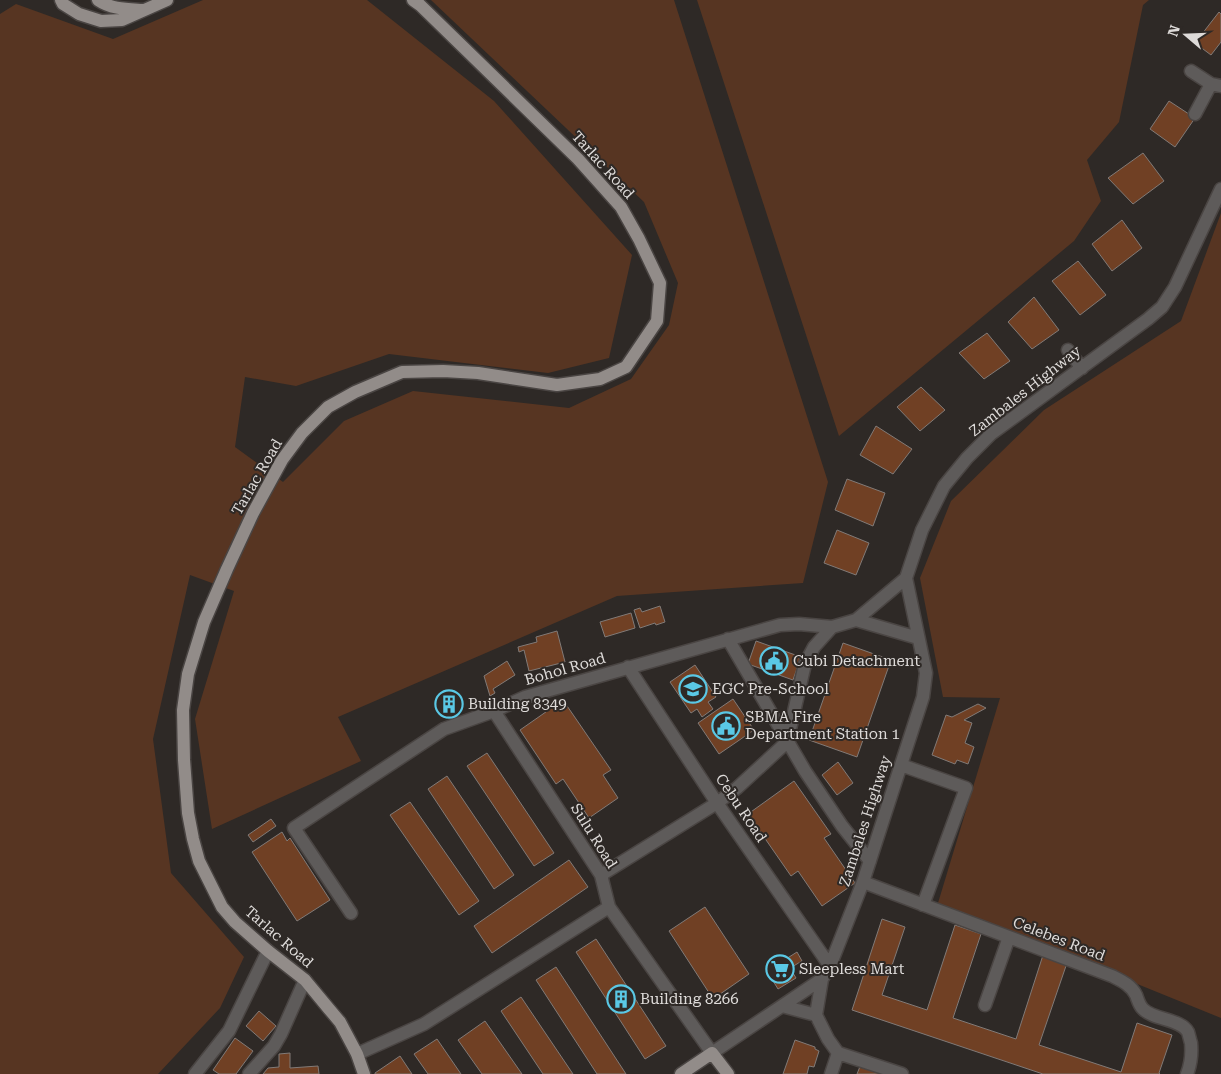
<svg xmlns="http://www.w3.org/2000/svg" width="1221" height="1074" font-family="'Roboto Serif',serif">
	<style>
		.green { fill: #573522 }
		.building { fill: #704024; stroke: #817a77 }
		.lines { fill: none; stroke-linecap: round; stroke-linejoin: round }
		.minor-casing { stroke: #4a4543; stroke-width: 15 }
		.major-casing { stroke: #4a4543; stroke-width: 15 }
		.minor { stroke: #5e5b5a; stroke-width: 12 }
		.major { stroke: #928c89; stroke-width: 12 }
		.labels { text-anchor: middle; dominant-baseline: central; stroke-width: 4; stroke-linejoin: round; paint-order: stroke }
		.street-label { font-size: 15px; fill: #dedbd9; stroke: #2e2926 }
		.poi-label { font-size: 15px; fill: #dedbd9; stroke: #2e2926; text-anchor: start }
	</style>
	<rect width="100%" height="100%" fill="#2e2926"/>
	<path class="green" d="M203 0H367L494 101 632 255 609 358 548 373 389 354 296 386 245 377 235 447 283 482 344 421 413 391 569 408 631 379 669 325 678 283 644 202 431 0H674L828 482 803 583 617 596 338 717 361 761 212 829 195 719 234 591 190 575 153 739 171 873 244 957 220 1008 158 1074H0V14L16 4 113 39Z
		M697 0H1149L1143 5 1119 122 1087 160 1101 201 1074 241 839 436Z
		M1221 213V1018L938 903 1000 698 943 697 920 578 951 501 1044 410 1181 321Z"/>
	<path class="building" d="M1219 12 1221 14V42L1211 55 1195 43Z
		M1169 101 1195 118 1175 147 1150 129Z
		M1143 153 1164 181 1133 204 1108 178Z
		M1122 220 1142 248 1112 271 1092 244Z
		M1078 261 1106 295 1080 315 1052 281Z
		M1034 297 1059 330 1032 349 1008 322Z
		M987 333 1010 361 984 379 959 353Z
		M921 387 945 410 920 431 897 407Z
		M876 426 912 449 893 474 860 455Z
		M847 479 885 493 873 526 835 510Z
		M837 530 869 543 856 575 824 563Z
		M660 606 665 622 656 625 655 623 640 628 634 610 640 608 642 612Z
		M631 613 635 628 605 637 600 622Z
		M557 631 565 662 529 671 524 650 519 652 518 647 537 642 536 637Z
		M756 641 801 657 793 680 748 664Z
		M843 643 891 660 857 757 809 740Z
		M507 661 515 675 493 689 495 693 490 696 484 676Z
		M695 665 716 697 708 702 713 709 702 717 697 709 691 713 670 682Z
		M451 691 462 707 446 718 435 702Z
		M733 699 754 730 719 754 698 723Z
		M563 700 611 770 603 775 618 798 589 818 563 779 556 784 520 730Z
		M978 704 986 708 964 720 972 723 965 743 974 747 968 764 957 760 955 764 932 755 946 715 952 717Z
		M487 753 554 853 534 866 467 766Z
		M838 762 853 783 837 795 822 775Z
		M447 776 514 875 494 889 428 789Z
		M794 781 831 834 824 838 855 883 822 906 798 871 791 876 748 814Z
		M410 802 479 901 459 915 390 815Z
		M271 819 276 826 253 842 248 835Z
		M282 832 287 841 290 838 330 900 297 921 252 852Z
		M569 860 588 887 492 953 474 926Z
		M705 907 749 974 713 999 669 931Z
		M882 919 905 927 882 995 927 1010 955 925 981 934 953 1018 1016 1039 1044 952 1068 960 1039 1045 1121 1072 1137 1023 1172 1035 1159 1073 1160 1074H1043L852 1010Z
		M596 939 666 1046 645 1059 576 952Z
		M797 952 802 961 790 968 796 978 778 989 767 971Z
		M556 967 626 1074H597L536 980Z
		M521 997 573 1074H543L501 1011Z
		M259 1011 276 1026 263 1041 246 1026Z
		M485 1021 522 1074H482L458 1040Z
		M235 1038 253 1051 236 1074H219L213 1070Z
		M437 1039 461 1074H428L414 1054Z
		M795 1040 815 1047V1049L819 1051 814 1067 809 1066 807 1074H783Z
		M290 1053V1068L318 1066 319 1074H263L268 1068 279 1067V1054Z
		M400 1056 412 1074H375V1073Z
		M861 1064 891 1074H857Z"/>
	<g class="lines">
		<g class="minor-casing">
			<path id="minor" d="M1191 71 1211 84 1221 86
				M1195 114 1211 84
				M1068 350 1082 368
				M856 620 906 578
				M728 639 805 771 842 826 870 861
				M628 667 717 803 830 966
				M494 711 601 875 609 907 712 1053 822 979 830 966 863 882 923 697 926 673 906 578 922 530 944 486 967 458 991 434 1148 319 1162 307 1175 287 1221 189
				M901 765 966 788 923 905
				M601 875 717 803 737 788 787 742 805 664 814 647 832 627
				M863 882 1112 976C1122 981 1131 985 1136 995 1138 1000 1139 1005 1143 1009 1154 1020 1181 1019 1188 1032 1189 1035 1190 1040 1191 1043 1192 1054 1191 1064 1187 1074
				M351 913 294 828 444 729 494 711 525 697 780 625 799 624 832 627 856 620 918 638
				M985 1005 1009 937
				M782 1006 816 1015 828 1039 838 1053 902 1074
				M816 1015 822 979
				M357 1054 424 1024 609 907
				M195 1074 229 1031 268 951
				M249 1074 274 1046 281 1034 305 980
				M831 1074 838 1053"/>
		</g>
		<g class="major-casing">
			<path id="major" d="M61 0 63 4 79 14 101 21 122 20 167 0
				M98 0C111 9 126 9 142 10
				M364 1074 357 1054 340 1022 329 1009 305 980 268 951 235 922 222 907 199 861 193 839 188 813 184 760 183 710 188 674 204 622 227 569 253 513 282 460 302 433 328 407 355 392 402 372 443 371 478 373 557 385 600 379 626 367 657 321 660 283 639 239 621 207 578 159 420 5 413 0
				M681 1074 712 1053 728 1074"/>
		</g>
		<use href="#minor" class="minor"/>
		<use href="#major" class="major"/>
	</g>
	<defs>
		<g id="civic-ring" transform="scale(1.4375)"><circle r="9.5" fill="#2e2926" stroke="#5ac8e5" stroke-width="1.5"/><path d="M-.6-6.5H3V-4.5H.6V-3L4-1V1h2V6H-6V1h2V-1L-.6-3ZM-1.2 2.5V6h2.4V2.5Z" fill="#5ac8e5"/></g>
		<g id="school-ring" transform="scale(1.4375)"><circle r="9.5" fill="#2e2926" stroke="#5ac8e5" stroke-width="1.5"/><path d="M0-5L7-2L0 1L-7-2ZM-4 1L0 2.5L4 1V4Q0 6-4 4Z" fill="#5ac8e5"/></g>
		<g id="building-ring" transform="scale(1.4375)"><circle r="9.5" fill="#2e2926" stroke="#5ac8e5" stroke-width="1.5"/><path d="M-4-6H4V6H1V3H-1V6H-4ZM-2.5-4.3h1.7v1.8h-1.7ZM.8-4.3h1.7v1.8H.8ZM-2.5-1h1.7V.8h-1.7ZM.8-1h1.7V.8H.8Z" fill="#5ac8e5"/></g>
		<g id="supermarket-ring" transform="scale(1.4375)"><circle r="9.5" fill="#2e2926" stroke="#5ac8e5" stroke-width="1.5"/><path d="M-6-5.5h2.5l.6 2H6L4.5 2H-2.5L-4.4-4H-6ZM-1.5 3.2a1.3 1.3 0 1 0 .1 0ZM3 3.2a1.3 1.3 0 1 0 .1 0Z" fill="#5ac8e5"/></g>
	</defs>
	<g fill-rule="evenodd">
		<use href="#civic-ring" x="774" y="661"/>
		<use href="#school-ring" x="693" y="689"/>
		<use href="#building-ring" x="449" y="704"/>
		<use href="#civic-ring" x="726" y="726"/>
		<use href="#supermarket-ring" x="780" y="969"/>
		<use href="#building-ring" x="621" y="999"/>
	</g>
	<g class="labels">
		<g class="street-label">
			<text transform="translate(603 165) rotate(48)">Tarlac Road</text>
			<text transform="translate(1025 391) rotate(-38)">Zambales Highway</text>
			<text transform="translate(257 477) rotate(-60)">Tarlac Road</text>
			<text transform="translate(565 669) rotate(-16)">Bohol Road</text>
			<text transform="translate(741 808) rotate(56)">Cebu Road</text>
			<text transform="translate(865 821) rotate(-72)">Zambales Highway</text>
			<text transform="translate(594 836) rotate(58)">Sulu Road</text>
			<text transform="translate(279 937) rotate(41)">Tarlac Road</text>
			<text transform="translate(1059 939) rotate(21)">Celebes Road</text>
		</g>
		<g class="poi-label">
			<text x="793" y="661">Cubi Detachment</text>
			<text x="712" y="689">EGC Pre-School</text>
			<text x="468" y="704">Building 8349</text>
			<text x="745" y="717">SBMA Fire<tspan x="745" dy="17">Department Station 1</tspan></text>
			<text x="799" y="969">Sleepless Mart</text>
			<text x="640" y="999">Building 8266</text>
		</g>
	</g>
	<g transform="translate(1186 35) rotate(289)" stroke="#2e2926" stroke-width="4" paint-order="stroke">
	<path d="M0-4L9 19L0 12L-9 19Z" fill="#dedbd9"/>
	<text y="-8" font-size="14" font-weight="bold" text-anchor="middle" fill="#dedbd9">N</text>
	</g>
</svg>
